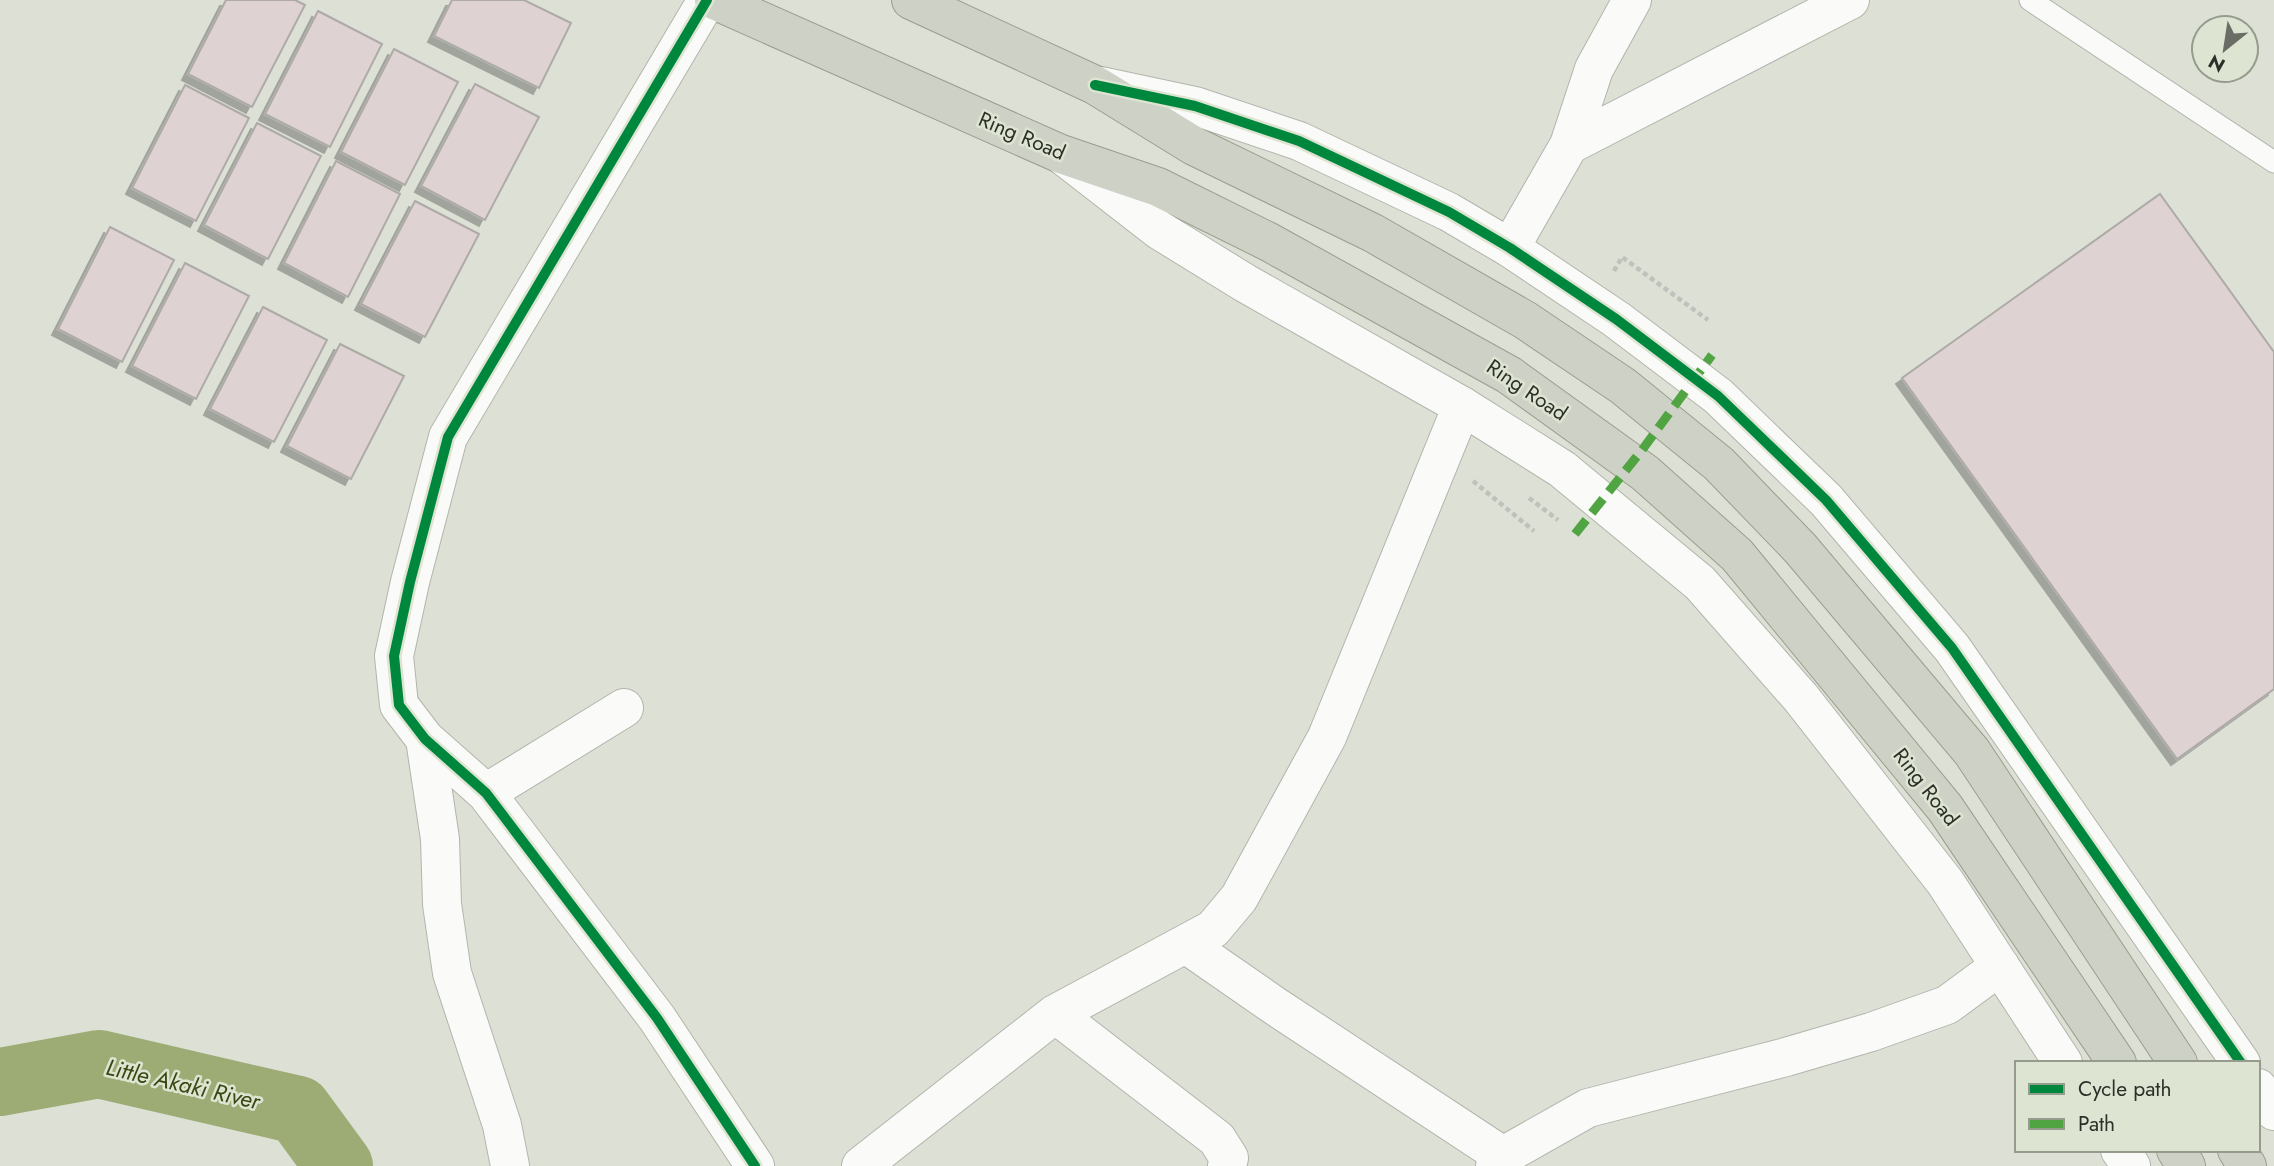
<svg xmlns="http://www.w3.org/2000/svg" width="2274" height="1166" font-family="Jost,sans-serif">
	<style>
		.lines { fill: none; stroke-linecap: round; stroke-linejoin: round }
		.river { stroke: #9cac74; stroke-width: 68 }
		.building { fill: #dfd2d3; stroke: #adaaa7; stroke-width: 2; filter: url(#shadow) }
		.lane-casing { stroke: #b2b5ac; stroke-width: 23 }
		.street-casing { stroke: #b2b5ac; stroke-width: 40 }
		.secondary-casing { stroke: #b2b5ac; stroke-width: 40 }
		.highway-casing { stroke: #999e8e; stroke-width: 40 }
		.path { stroke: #bfc1bd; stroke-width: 4.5; stroke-dasharray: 5 3.5; stroke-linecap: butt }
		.lane { stroke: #fafaf9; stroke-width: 21 }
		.street { stroke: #fafaf9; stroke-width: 38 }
		.secondary { stroke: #fafaf9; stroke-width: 38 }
		.highway { stroke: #ced2c6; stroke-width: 38 }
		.quiet { stroke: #51a442; stroke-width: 9; stroke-dasharray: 18 9; stroke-linecap: butt }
		.cycleway-casing { stroke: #dde4d1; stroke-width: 15 }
		.cycleway { stroke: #00873e; stroke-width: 10 }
		.labels { text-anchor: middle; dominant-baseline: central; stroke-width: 5; stroke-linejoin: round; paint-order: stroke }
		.street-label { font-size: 21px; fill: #2c2f28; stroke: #dde4d1 }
		.water-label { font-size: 23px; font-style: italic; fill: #394810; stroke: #dde4d1 }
	</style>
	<defs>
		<filter id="shadow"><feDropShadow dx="-6" dy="6" stdDeviation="0" flood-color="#0004"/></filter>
	</defs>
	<rect width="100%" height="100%" fill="#dce0d5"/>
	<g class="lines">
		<path class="river" d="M0 1082 99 1064 298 1110 339 1166"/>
	</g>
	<path class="building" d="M226 0H295L305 5 252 107 188 74Z
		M452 0H524L571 23 539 88 434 36Z
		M318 11 382 44 330 147 265 114Z
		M394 49 458 82 405 185 341 152Z
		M475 84 539 117 485 220 421 186Z
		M185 85 249 118 196 221 132 188Z
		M257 123 321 156 268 259 204 225Z
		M336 161 400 194 348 297 284 263Z
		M2160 194 2274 352V689L2177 759 1902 378Z
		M415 201 479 234 425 337 361 304Z
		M110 227 174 260 122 362 58 329Z
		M185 263 249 296 196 399 132 366Z
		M263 307 327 340 274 442 210 409Z
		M340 344 404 376 351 479 287 446Z"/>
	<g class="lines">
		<g class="lane-casing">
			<path id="lane" d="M2030 0 2274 162"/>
		</g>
		<g class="street-casing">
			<path id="street" d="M707 0 448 437 410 582 394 656 399 705 425 739 486 793 657 1018 755 1166
				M1569 145 1594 69 1632 0
				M1510 248 1569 145 1850 0
				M425 739 440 839 442 904 452 973 502 1125 510 1166
				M486 793 624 708
				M1187 945 1275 1006 1503 1156
				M1055 1014 1217 1139 1229 1158 1227 1166
				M861 1166 1055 1014 1213 929 1239 898 1327 737 1462 406
				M1495 1166 1503 1156 1588 1108 1786 1057 1871 1032 1947 1005 2000 966"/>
		</g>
		<g class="secondary-casing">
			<path id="secondary" d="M1101 86 1195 106 1299 141 1449 212 1510 248 1616 319 1718 396 1826 500 1952 648 2241 1063
				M1065 157 1159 230 1245 283 1462 406 1562 469 1700 583 1801 698 1945 882 2063 1063
				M2258 1088 2274 1111
				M2120 1150 2131 1166"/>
		</g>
		<g class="highway-casing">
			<path id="highway" d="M714 0 1061 154 1158 187 1269 242 1509 375 1645 473 1737 555 1945 808 2117 1063
				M911 0 1095 85 1194 146 1373 233 1525 320 1623 386 1719 464 1800 548 1972 752 2178 1063
				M2176 1150 2186 1166
				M2237 1150 2247 1166"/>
		</g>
		<path class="path" d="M1614 271 1622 257 1708 320
			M1473 481 1534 531
			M1529 498 1558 520"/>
		<use href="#lane" class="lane"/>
		<use href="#street" class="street"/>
		<use href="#secondary" class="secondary"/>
		<use href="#highway" class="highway"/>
		<path class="quiet" d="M1575 534 1642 450 1712 355"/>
		<g class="cycleway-casing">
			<path id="cycleway" d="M707 0 448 437 410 582 394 656 399 705 425 739 486 793 657 1018 755 1166
				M1095 85 1195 106 1299 141 1449 212 1510 248 1616 319 1718 396 1826 500 1952 648 2241 1063"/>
		</g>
		<use href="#cycleway" class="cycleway"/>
	</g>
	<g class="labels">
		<g class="street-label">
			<text transform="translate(1022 136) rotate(23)">Ring Road</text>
			<text transform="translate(1527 390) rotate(34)">Ring Road</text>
			<text transform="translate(1926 787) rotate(52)">Ring Road</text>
		</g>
		<g class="water-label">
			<text transform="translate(183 1084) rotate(13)">Little Akaki River</text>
		</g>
	</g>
	<rect x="2015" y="1061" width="245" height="91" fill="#dde4d1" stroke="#969c8d" stroke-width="2"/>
	<rect x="2029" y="1084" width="35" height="10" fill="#00873e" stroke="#969c8d" stroke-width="2"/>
	<text x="2078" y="1096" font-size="21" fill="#2c2f28">Cycle path</text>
	<rect x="2029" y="1119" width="35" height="10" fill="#51a442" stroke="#969c8d" stroke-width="2"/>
	<text x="2078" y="1131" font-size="21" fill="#2c2f28">Path</text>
	<g transform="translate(2225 49) rotate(210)"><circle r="33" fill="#dde4d1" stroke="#969c8d" stroke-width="2"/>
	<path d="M0-5L12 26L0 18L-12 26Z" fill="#6a6d65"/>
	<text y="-10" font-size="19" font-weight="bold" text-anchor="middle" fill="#2c2f28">N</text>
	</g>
</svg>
